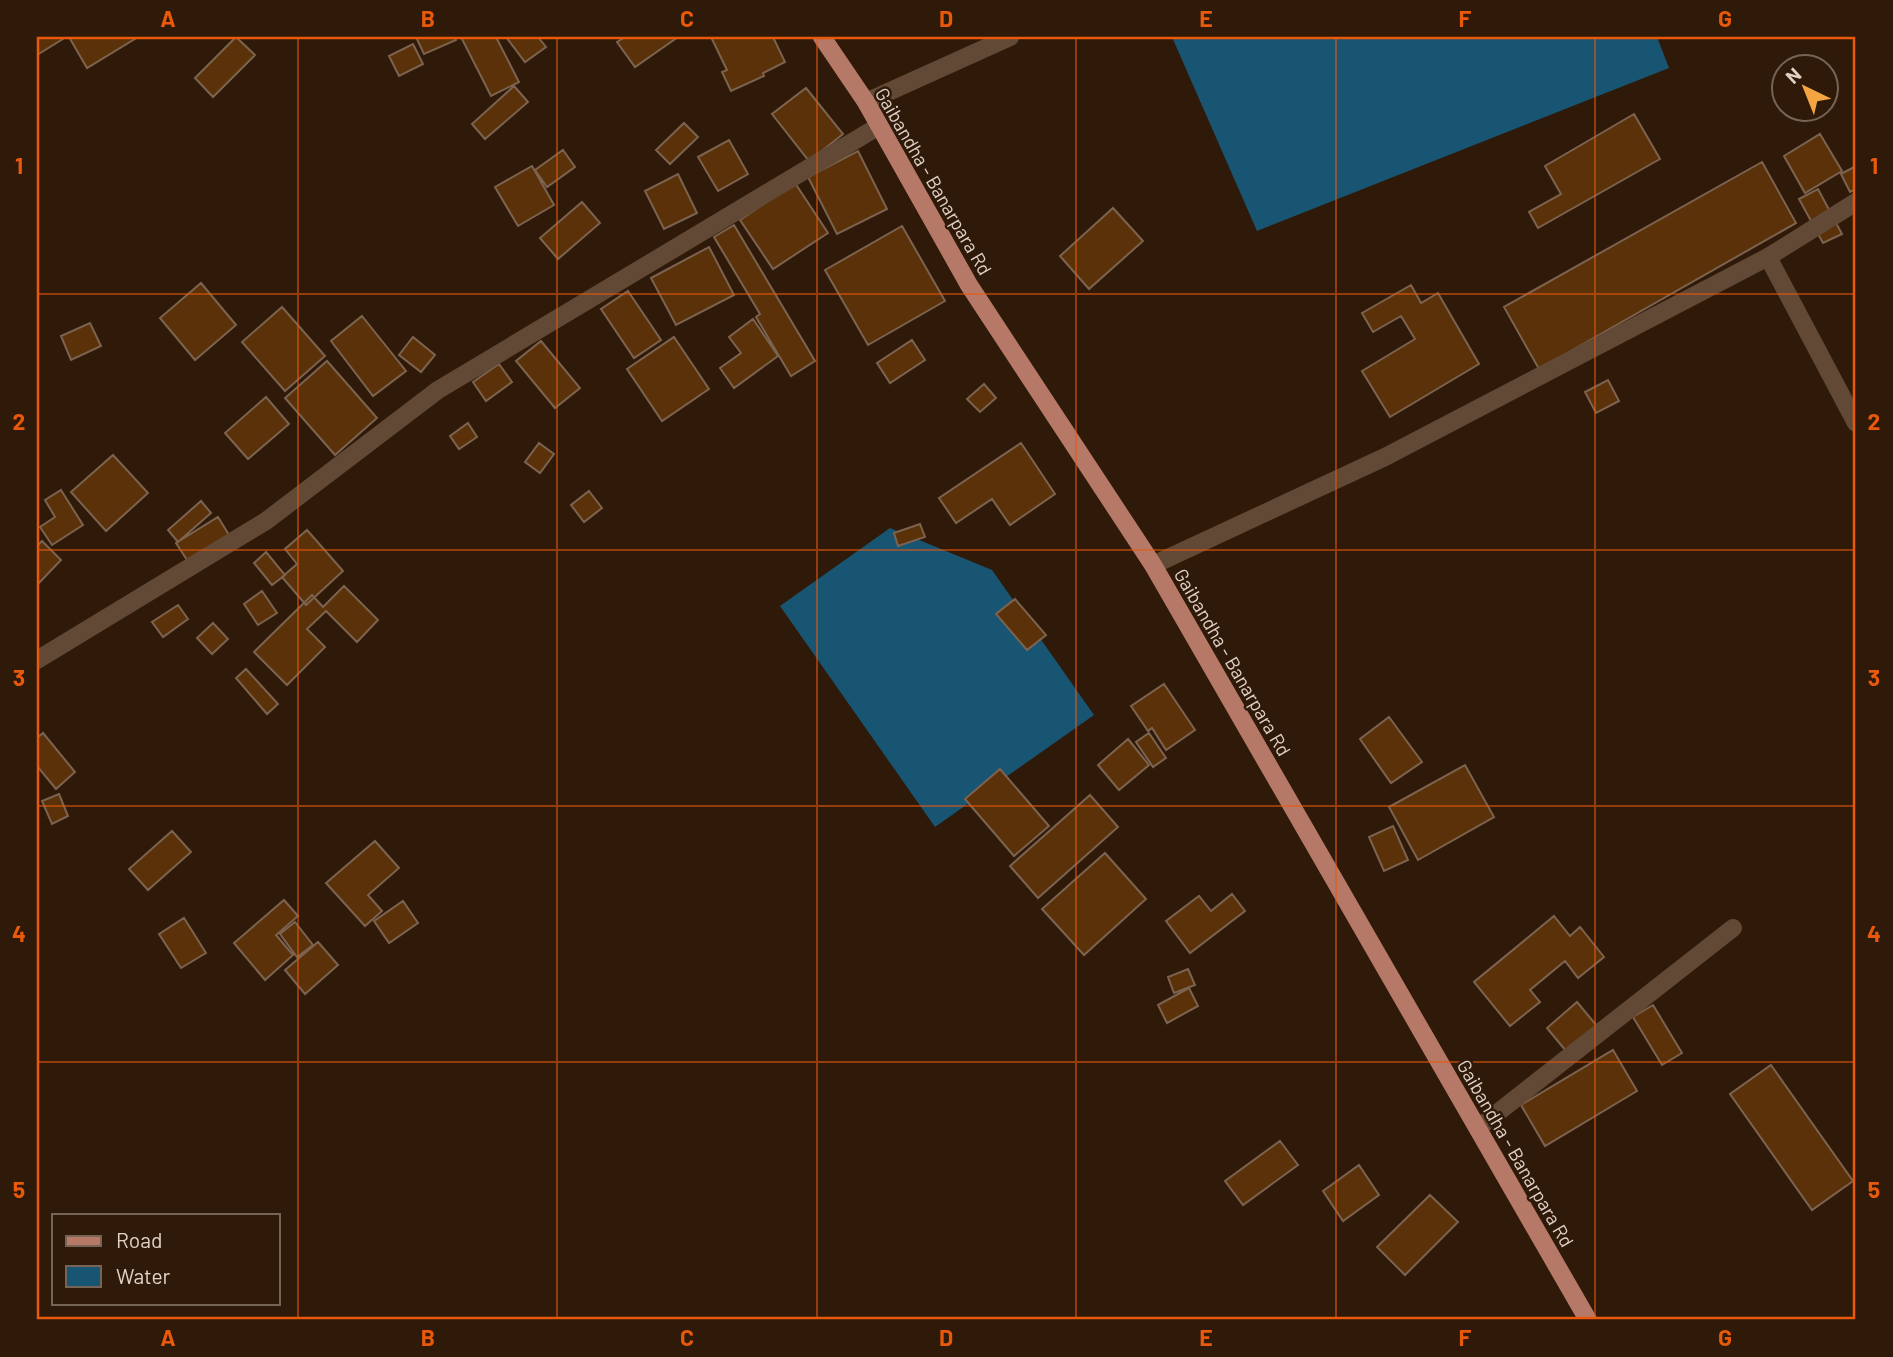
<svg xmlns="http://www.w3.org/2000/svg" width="1893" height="1357" font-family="Barlow,sans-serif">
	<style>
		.water { fill: #175573 }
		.building { fill: #5a3108; stroke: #7c6350; stroke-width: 2 }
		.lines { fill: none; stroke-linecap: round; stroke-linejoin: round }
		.minor { stroke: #614936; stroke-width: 18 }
		.major { stroke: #b77967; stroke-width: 18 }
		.grid { fill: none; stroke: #e8590c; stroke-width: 2; stroke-opacity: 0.55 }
		.labels { text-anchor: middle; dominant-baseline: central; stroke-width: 5; stroke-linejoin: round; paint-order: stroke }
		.street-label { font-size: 19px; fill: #e1d2c8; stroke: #2f1a09 }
		.neatline { fill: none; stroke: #e8590c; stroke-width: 2.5 }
		.grid-label { font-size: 23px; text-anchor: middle; font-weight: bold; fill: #e8590c }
	</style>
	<rect width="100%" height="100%" fill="#2f1a09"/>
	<path class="water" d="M1172 37H1657L1669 68 1257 231Z
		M890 528 992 570 1094 715 935 827 780 606Z"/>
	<path class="building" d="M37 37H66L37 55Z
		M69 37H138L87 68Z
		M236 37 255 55 213 97 195 78Z
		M416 37H455L456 40 424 54Z
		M461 37H496L519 82 491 96Z
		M506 37H538L546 47 525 62Z
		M625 37H678L635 67 617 42Z
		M711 37H773L785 62 763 73 764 76 731 91 722 72 727 70Z
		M413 44 423 64 399 76 389 56Z
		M514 86 528 102 485 139 472 124Z
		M806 88 843 134 809 161 772 114Z
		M1634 114 1660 159 1538 228 1529 212 1561 194 1545 166Z
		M684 123 698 137 670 164 656 150Z
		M1820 134 1842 171 1805 193 1784 156Z
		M729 140 748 174 718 191 698 157Z
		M563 150 575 167 547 187 535 170Z
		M858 151 887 209 837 234 808 177Z
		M1762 162 1796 223 1539 369 1504 307Z
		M532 166 554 205 518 226 495 187Z
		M1856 166V189L1850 192 1841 174Z
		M678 174 697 213 664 229 645 191Z
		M795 183 828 233 773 269 740 220Z
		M1818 189 1842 234 1823 243 1799 199Z
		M582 202 600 223 558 259 540 238Z
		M1113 208 1143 241 1089 289 1060 256Z
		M734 225 815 361 791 376 756 317 760 314 714 237Z
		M902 226 945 301 868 345 825 270Z
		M709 247 734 295 676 325 651 278Z
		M201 283 236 325 195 360 160 318Z
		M1411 285 1421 303 1438 293 1479 364 1390 417 1362 371 1415 339 1401 316 1373 332 1362 313Z
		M628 291 661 340 634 358 601 309Z
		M282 307 325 356 285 391 242 342Z
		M362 316 406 371 373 396 331 341Z
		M753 319 778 356 734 388 720 368 741 353 729 337Z
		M90 323 101 346 71 360 61 336Z
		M413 337 435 355 421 372 399 355Z
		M674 337 709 389 662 421 627 369Z
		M912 340 925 360 890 383 877 363Z
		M541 341 580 388 555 408 516 361Z
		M327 361 377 418 335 455 285 398Z
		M499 364 512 382 486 401 473 382Z
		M1608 380 1619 401 1596 413 1585 392Z
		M984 384 996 398 980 412 967 399Z
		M266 397 289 424 248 459 225 433Z
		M468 423 477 437 459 449 450 436Z
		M539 443 554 454 540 473 525 462Z
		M1021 443 1055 494 1010 525 992 499 956 523 939 498Z
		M113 455 148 493 106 531 71 492Z
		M61 490 83 525 52 545 40 527 55 517 45 500Z
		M589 491 602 508 584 522 571 505Z
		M201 501 211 513 178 542 168 530Z
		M218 517 229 535 187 560 176 543Z
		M920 524 925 537 898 546 894 533Z
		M307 530 343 571 306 605 282 577 297 564 285 549Z
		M42 541 61 560 37 585V546Z
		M266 552 285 575 272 585 254 563Z
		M344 586 378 620 357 642 326 611 307 629 325 647 287 685 254 652 312 595 323 607Z
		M262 591 277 613 258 625 244 604Z
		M1015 599 1046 635 1027 650 996 614Z
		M178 605 188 619 163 637 152 622Z
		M213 623 228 639 212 654 197 638Z
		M246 669 278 704 267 714 236 678Z
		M1164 684 1195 730 1166 750 1152 728 1148 731 1131 706Z
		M1389 717 1422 762 1391 783 1360 739Z
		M43 733 75 772 56 789 37 766V738Z
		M1149 733 1166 758 1153 767 1136 742Z
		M1128 739 1149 765 1119 790 1098 765Z
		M1465 765 1494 817 1418 860 1389 807Z
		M1000 769 1049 826 1014 856 965 799Z
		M59 794 68 816 52 824 42 801Z
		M1090 795 1118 827 1038 898 1010 866Z
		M1393 826 1408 860 1384 871 1369 837Z
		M172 831 191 852 148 890 129 869Z
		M375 841 399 868 368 895 382 911 365 926 326 883Z
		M1105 853 1146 899 1084 955 1042 909Z
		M1232 894 1245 911 1190 953 1166 921 1199 896 1211 911Z
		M284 900 298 916 276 935 293 955 265 980 234 943Z
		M403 901 418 923 389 943 374 921Z
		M1554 916 1570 936 1580 927 1604 957 1578 978 1565 961 1530 990 1540 1002 1510 1026 1474 982Z
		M184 918 206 953 181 968 159 934Z
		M295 922 313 945 297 957 280 934Z
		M318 942 338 965 305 994 285 970Z
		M1188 969 1195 985 1174 993 1168 977Z
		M1189 988 1198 1006 1167 1023 1158 1005Z
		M1577 1002 1597 1026 1566 1051 1547 1028Z
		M1653 1005 1682 1053 1662 1065 1633 1017Z
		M1613 1050 1637 1091 1545 1146 1521 1105Z
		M1771 1065 1853 1181 1812 1210 1730 1094Z
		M1280 1141 1298 1165 1243 1205 1225 1181Z
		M1359 1165 1379 1195 1343 1221 1323 1191Z
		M1430 1195 1458 1222 1405 1275 1377 1247Z"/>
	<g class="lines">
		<path class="minor" d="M866 102 1010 37
			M1768 257 1856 423
			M1153 565 1385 457 1768 257 1856 202
			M37 660 266 521 438 390 879 126
			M1478 1128 1733 928"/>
		<path class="major" d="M822 37 866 102 969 285 1153 565 1588 1320"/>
	</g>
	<path class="grid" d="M298 37V1320M557 37V1320M817 37V1320M1076 37V1320M1336 37V1320M1595 37V1320M37 294H1856M37 550H1856M37 806H1856M37 1062H1856"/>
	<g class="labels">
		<g class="street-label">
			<text transform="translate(934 181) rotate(60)">Gaibandha - Banarpara Rd</text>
			<text transform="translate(1233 662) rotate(60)">Gaibandha - Banarpara Rd</text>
			<text transform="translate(1516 1153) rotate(60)">Gaibandha - Banarpara Rd</text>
		</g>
	</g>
	<rect width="1893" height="1357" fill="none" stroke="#2f1a09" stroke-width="77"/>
	<rect x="52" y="1214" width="228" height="91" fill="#2f1a09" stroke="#766455" stroke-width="2"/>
	<rect x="66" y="1236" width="35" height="10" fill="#b77967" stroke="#766455" stroke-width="2"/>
	<text x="116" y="1248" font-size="21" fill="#e1d2c8">Road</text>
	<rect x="66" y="1266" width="35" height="21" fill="#175573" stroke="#766455" stroke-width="2"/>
	<text x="116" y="1284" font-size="21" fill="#e1d2c8">Water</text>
	<g transform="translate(1805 88) rotate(317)"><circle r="33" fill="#2f1a09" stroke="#766455" stroke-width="2"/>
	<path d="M0-5L12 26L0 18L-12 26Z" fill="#f2a541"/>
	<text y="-10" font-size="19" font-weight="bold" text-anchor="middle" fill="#e1d2c8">N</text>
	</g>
	<rect x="38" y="38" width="1816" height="1280" class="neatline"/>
	<g class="grid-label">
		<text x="168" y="27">A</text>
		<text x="428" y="27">B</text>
		<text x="687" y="27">C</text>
		<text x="946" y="27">D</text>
		<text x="1206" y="27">E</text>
		<text x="1465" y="27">F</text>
		<text x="1725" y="27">G</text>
		<text x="19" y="174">1</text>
		<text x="1874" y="174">1</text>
		<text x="19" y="430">2</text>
		<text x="1874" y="430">2</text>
		<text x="19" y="686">3</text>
		<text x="1874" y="686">3</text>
		<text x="19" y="942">4</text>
		<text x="1874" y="942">4</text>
		<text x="19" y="1198">5</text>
		<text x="1874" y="1198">5</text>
		<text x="168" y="1346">A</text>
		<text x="428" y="1346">B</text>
		<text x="687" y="1346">C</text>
		<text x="946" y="1346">D</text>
		<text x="1206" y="1346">E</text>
		<text x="1465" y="1346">F</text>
		<text x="1725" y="1346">G</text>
	</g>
</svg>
